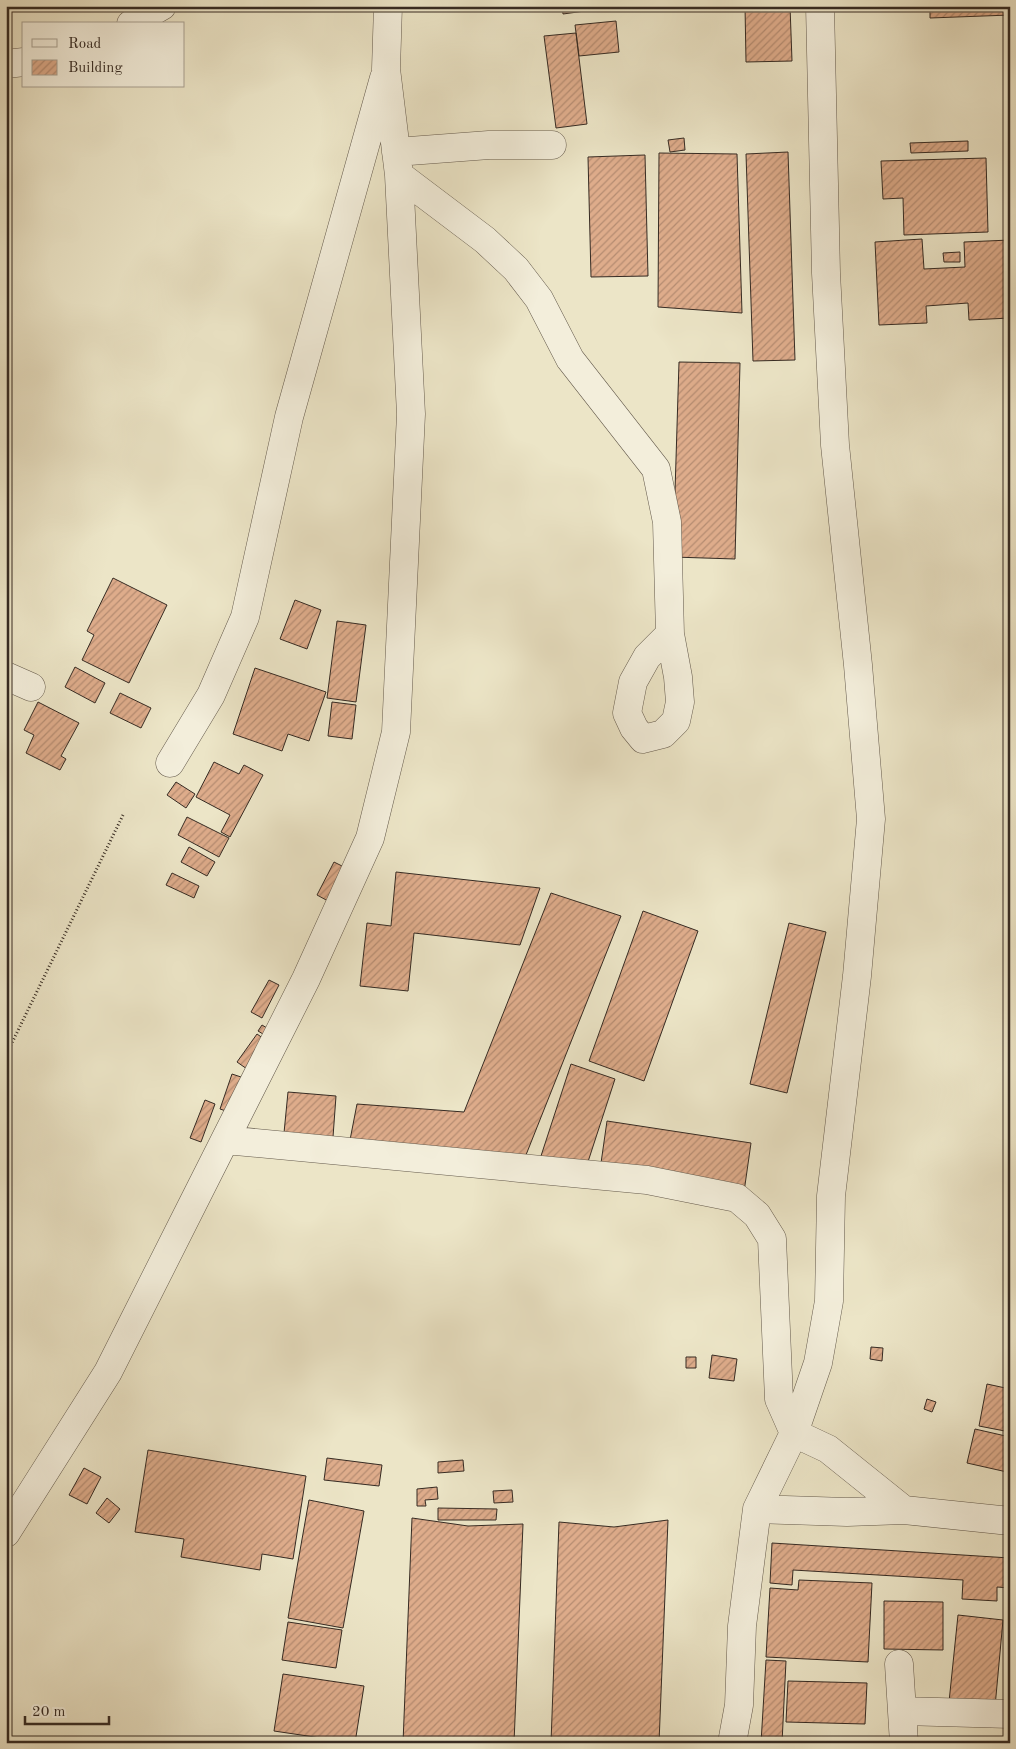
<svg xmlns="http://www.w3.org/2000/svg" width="1016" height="1749" font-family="'Old Standard TT',serif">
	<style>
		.building { fill: url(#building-hatch); stroke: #362b23 }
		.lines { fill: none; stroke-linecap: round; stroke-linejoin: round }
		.minor-casing { stroke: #645a4c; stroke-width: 29 }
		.path { stroke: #362b23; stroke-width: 3; stroke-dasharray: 1 2.5; stroke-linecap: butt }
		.minor { stroke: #f3eedb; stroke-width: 28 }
	</style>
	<defs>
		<pattern id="building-hatch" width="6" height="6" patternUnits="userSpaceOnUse" patternTransform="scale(1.25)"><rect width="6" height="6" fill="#deac8b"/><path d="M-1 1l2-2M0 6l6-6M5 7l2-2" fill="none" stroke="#b58c71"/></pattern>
	</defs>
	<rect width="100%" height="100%" fill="#ece5c7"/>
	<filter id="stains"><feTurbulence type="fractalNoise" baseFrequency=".004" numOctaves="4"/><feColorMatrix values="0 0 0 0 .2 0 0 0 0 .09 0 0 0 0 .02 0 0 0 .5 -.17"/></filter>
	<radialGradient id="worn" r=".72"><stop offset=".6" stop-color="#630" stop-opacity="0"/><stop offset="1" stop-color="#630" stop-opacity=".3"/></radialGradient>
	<path class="building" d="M562 6H614V7L563 14Z
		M745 6H790L792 61 746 62Z
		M930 6H1010V15L930 18Z
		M616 21 619 52 579 56 575 25Z
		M576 33 587 124 556 128 544 36Z
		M684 138 685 150 670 152 668 140Z
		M968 141V151L911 153 910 143Z
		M788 152 795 360 753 361 746 154Z
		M659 153 737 154 742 313 658 307Z
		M645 155 648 276 591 277 588 157Z
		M986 158 988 232 904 235 903 198 883 199 881 161Z
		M922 239 924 269 965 267 964 242 1010 240V318L969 320 968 303 926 306 927 323 879 325 875 242Z
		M960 252V262H944L943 253Z
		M679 362 740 363 735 559 673 557Z
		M113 578 167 605 129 683 82 660 94 635 87 631Z
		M295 600 321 610 307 649 280 639Z
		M337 621 366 625 356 702 327 698Z
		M75 667 105 683 95 703 65 687Z
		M255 668 326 692 309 741 288 734 282 751 233 734Z
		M120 693 151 708 141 728 110 713Z
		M38 702 79 723 61 756 66 759 60 770 26 753 34 735 24 730Z
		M332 702 356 705 352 739 328 736Z
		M214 762 239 774 244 765 263 775 230 837 221 832 230 815 196 797Z
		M176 782 195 794 186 808 167 795Z
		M187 817 229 838 219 857 178 835Z
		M189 847 215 862 207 876 181 862Z
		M334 862 344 867 328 901 317 895Z
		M396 872 540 888 520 945 414 933 408 991 360 986 367 923 391 926Z
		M172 873 199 886 194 898 166 885Z
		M551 893 621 916 522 1165 350 1140 357 1104 464 1112Z
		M643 911 698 931 644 1081 589 1061Z
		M789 923 826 932 787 1093 750 1084Z
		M269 980 279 985 262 1018 251 1012Z
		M262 1025 272 1031 268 1037 258 1031Z
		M257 1034 267 1041 247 1069 237 1062Z
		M571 1064 615 1079 584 1174 540 1159Z
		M232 1074 244 1078 232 1113 220 1109Z
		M288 1092 336 1096 333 1137 284 1133Z
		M205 1100 215 1104 201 1142 190 1138Z
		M607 1121 751 1143 744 1192 600 1170Z
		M871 1347 883 1348 882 1361 870 1359Z
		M712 1355 737 1359 734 1381 709 1378Z
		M686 1357H696V1368H686Z
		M987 1384 1010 1389V1432L979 1426Z
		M927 1399 936 1402 932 1412 924 1409Z
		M975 1429 1010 1437V1481L1005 1480 1007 1472 967 1463Z
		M148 1450 306 1476 293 1559 262 1554 260 1570 181 1557 184 1539 135 1532Z
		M327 1458 382 1465 379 1486 324 1480Z
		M463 1460 464 1471 438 1473V1462Z
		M84 1468 101 1477 87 1504 69 1495Z
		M437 1487 438 1499 425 1500 426 1506H417V1489Z
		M512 1490 513 1502 494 1503 493 1491Z
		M107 1498 120 1509 109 1523 96 1513Z
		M309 1500 364 1511 343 1628 288 1618Z
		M438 1508 497 1509 496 1520H438Z
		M412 1518 468 1526 523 1524 514 1743H403Z
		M668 1520 659 1743H551L559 1522 614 1527Z
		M772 1543 1010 1558V1588L997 1587V1601L962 1599 963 1580 793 1570 792 1585 770 1583Z
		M799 1580 872 1583 868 1662 766 1657 770 1588 798 1590Z
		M884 1601 943 1602V1650L884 1649Z
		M958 1615 1003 1620 995 1707 949 1702Z
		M288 1622 342 1630 336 1668 282 1660Z
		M766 1660 786 1661 782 1743H761Z
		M283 1674 364 1686 355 1743 274 1731Z
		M788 1681 867 1683 865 1724 786 1722Z
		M829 1738H849V1743H829Z"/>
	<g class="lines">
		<g class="minor-casing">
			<path id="minor" d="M131 24 162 6
				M6 64 24 62
				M396 152 489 145H552
				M399 175 485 240 516 269 539 299 570 359 656 469 667 522 670 634 678 677 680 702 676 721 663 734 643 739 634 728 627 713 633 682 647 657 670 634
				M6 676 31 687
				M170 763 211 695 245 617 289 417 384 78
				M225 1140 647 1180 737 1198 757 1215 772 1239 779 1399 794 1433 828 1449 904 1510 1010 1521
				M757 1509 847 1512 904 1510
				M6 1533 108 1372 306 979 370 838 396 732 411 414 399 175 386 69 388 6
				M899 1664 904 1743
				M902 1711 1010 1714
				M732 1743 739 1705 742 1626 757 1509 794 1433 818 1363 829 1301 831 1196 857 976 871 819 858 665 835 445 826 273 820 6"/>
		</g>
		<path class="path" d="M6 1055 124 813"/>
		<use href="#minor" class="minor"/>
	</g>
	<rect width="1016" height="1749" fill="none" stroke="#ece5c7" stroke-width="25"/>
	<rect x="8" y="8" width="1001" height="1734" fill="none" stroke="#362b23" stroke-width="2.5"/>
	<rect x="12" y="12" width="991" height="1724" fill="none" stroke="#362b23"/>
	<rect x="22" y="22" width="162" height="65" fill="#f3eedb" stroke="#a7a091"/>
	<rect x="32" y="39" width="25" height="8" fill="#f3eedb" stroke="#a7a091"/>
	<text x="68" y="48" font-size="15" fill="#362b23">Road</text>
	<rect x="32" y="60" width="25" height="15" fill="url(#building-hatch)" stroke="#a7a091"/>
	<text x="68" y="72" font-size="15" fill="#362b23">Building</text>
	<path d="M25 1716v8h84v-8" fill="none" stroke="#362b23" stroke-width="2.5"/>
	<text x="32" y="1716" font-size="15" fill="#362b23" stroke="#f3eedb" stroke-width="4" paint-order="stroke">20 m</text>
	<rect width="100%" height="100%" filter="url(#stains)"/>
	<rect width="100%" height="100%" fill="url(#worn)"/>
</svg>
